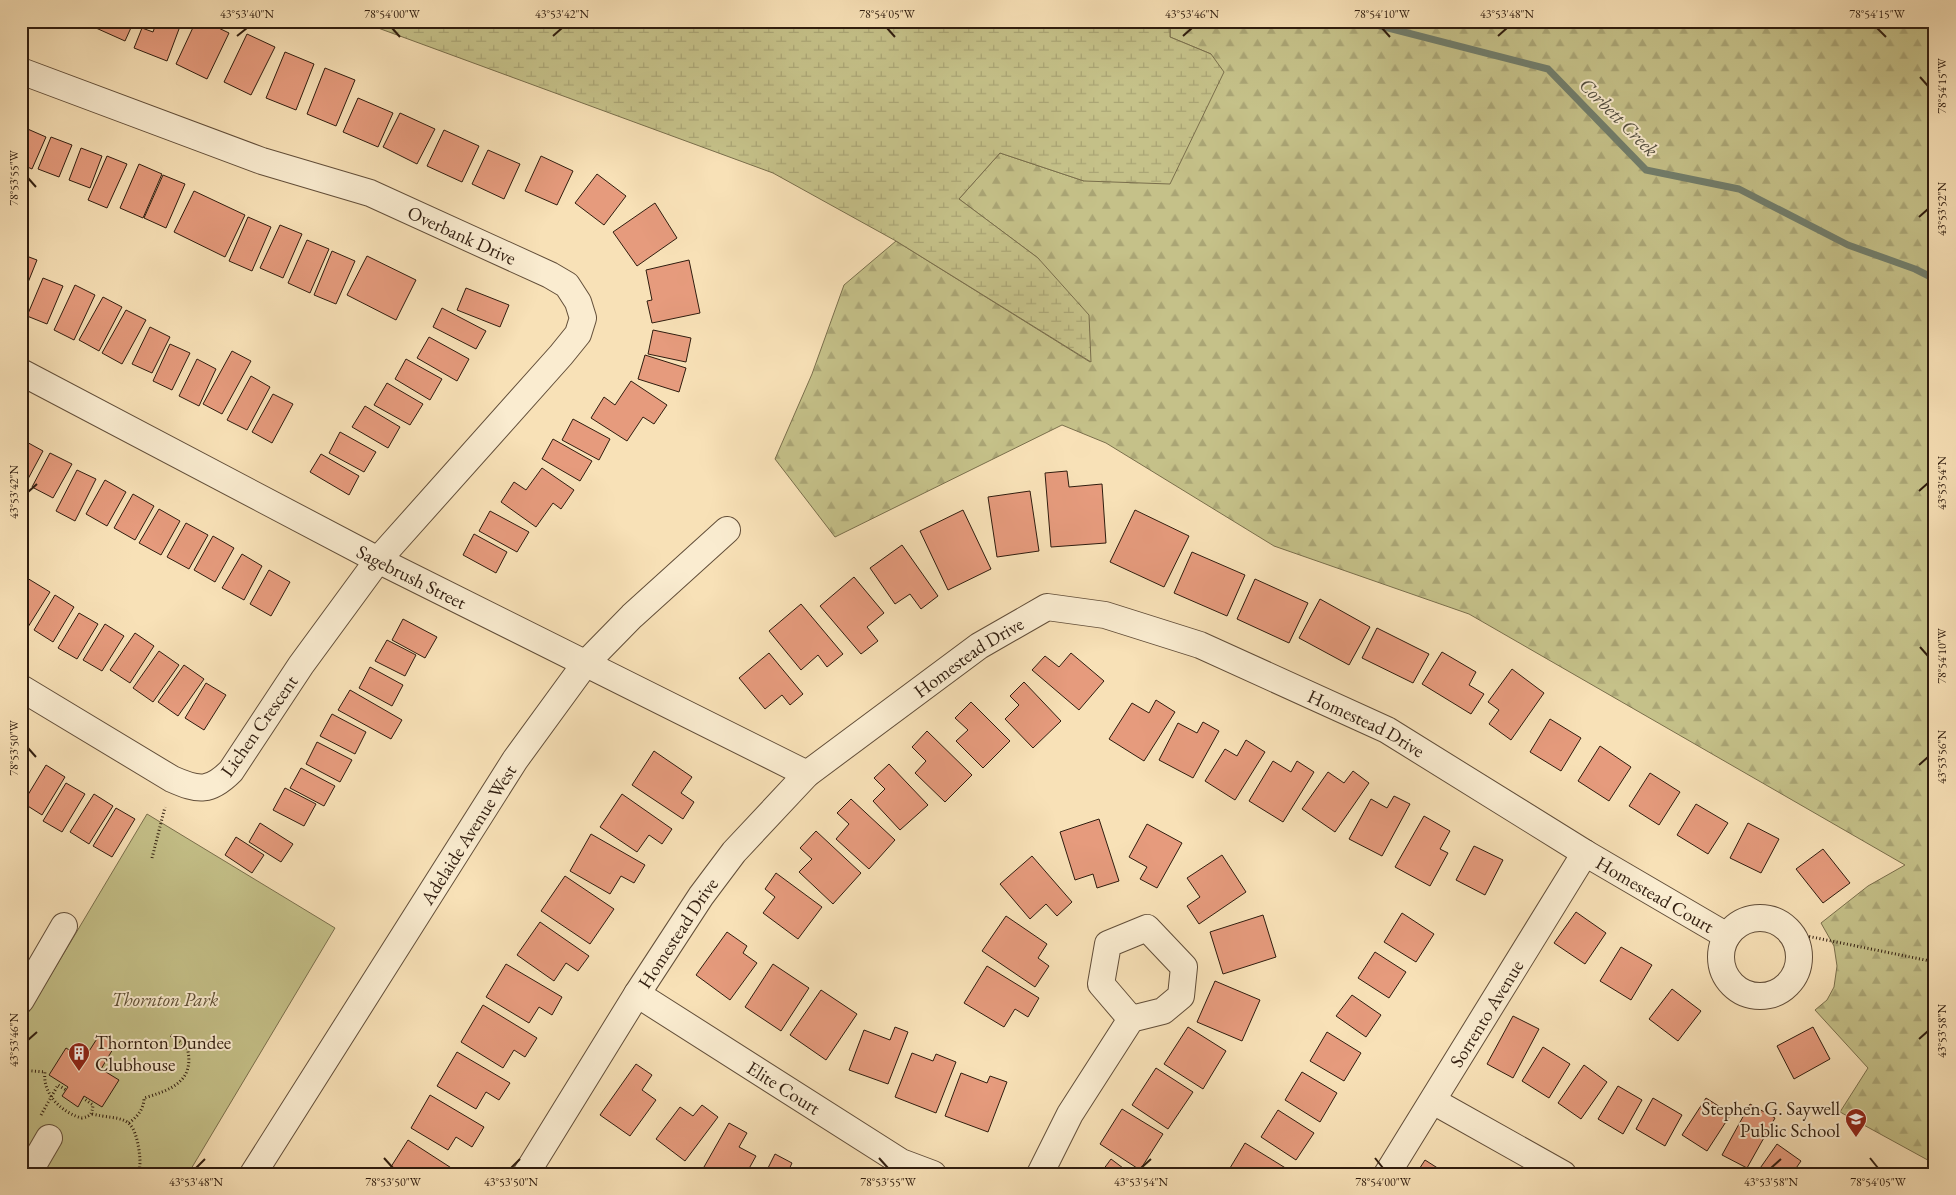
<svg xmlns="http://www.w3.org/2000/svg" width="1956" height="1195" font-family="'EB Garamond',serif">
	<style>
		.green { fill: #c5c189; stroke: #7a6f4c }
		.forest { fill: url(#forest-firs); stroke: #7a6f4c }
		.wetland { fill: url(#wetland-marsh); stroke: #7a6f4c }
		.lines { fill: none; stroke-linecap: round; stroke-linejoin: round }
		.stream { stroke: #727e6c; stroke-width: 7 }
		.building { fill: #e69b7d; stroke: #301d0f }
		.minor-casing { stroke: #624e39; stroke-width: 28 }
		.path { stroke: #301d0f; stroke-width: 3; stroke-dasharray: 1 2.5; stroke-linecap: butt }
		.minor { stroke: #faecd0; stroke-width: 26 }
		.ticks { fill: none; stroke: #301d0f; stroke-width: 2 }
		.labels { text-anchor: middle; dominant-baseline: central; stroke-width: 4; stroke-linejoin: round; paint-order: stroke }
		.street-label { font-size: 19px; fill: #301d0f; stroke: #faecd0 }
		.park-label { font-size: 19px; font-style: italic; fill: #5d4e34; stroke: #faecd0 }
		.poi-label { font-size: 19px; fill: #301d0f; stroke: #faecd0; text-anchor: start }
		.water-label { font-size: 20px; font-style: italic; fill: #514d3e; stroke: #faecd0 }
		.neatline { fill: none; stroke: #301d0f; stroke-width: 2 }
		.ticks-label { font-size: 12px; text-anchor: middle; fill: #301d0f }
	</style>
	<defs>
		<pattern id="forest-firs" width="22" height="20" patternUnits="userSpaceOnUse" patternTransform="scale(1.25)"><rect width="22" height="20" fill="#c5c189"/><path d="M5 1l3.5 6h-7zM16 11l3.5 6h-7z" fill="#aaa575"/></pattern>
		<pattern id="wetland-marsh" width="20" height="14" patternUnits="userSpaceOnUse" patternTransform="scale(1.25)"><rect width="20" height="14" fill="#c5c189"/><path d="M1 5h8M5 5V1M11 12h8M15 12V8" fill="none" stroke="#aaa575"/></pattern>
	</defs>
	<rect width="100%" height="100%" fill="#f8e1b7"/>
	<filter id="stains"><feTurbulence type="fractalNoise" baseFrequency=".004" numOctaves="4"/><feColorMatrix values="0 0 0 0 .2 0 0 0 0 .09 0 0 0 0 .02 0 0 0 .5 -.17"/></filter>
	<radialGradient id="worn" r=".72"><stop offset=".6" stop-color="#630" stop-opacity="0"/><stop offset="1" stop-color="#630" stop-opacity=".3"/></radialGradient>
	<path class="green" d="M147 814 335 928 188 1174H21V1025Z"/>
	<path class="forest" d="M1170 21H1935V1164L1840 1112 1868 1068 1815 1010 1827 1000 1834 987 1837 966 1834 946 1821 923 1868 886 1905 865 1469 614 1274 546 1106 443 1062 425 835 537 775 459 812 374 844 285 896 241 1090 362 1038 258 959 199 1000 153 1084 181 1211 54 1170 37Z"/>
	<path class="wetland" d="M359 21H1170V37L1211 54 1224 72 1170 184 1084 181 1000 153 959 199 1038 258 1089 315 1091 362 896 241 773 173Z"/>
	<g class="lines">
		<path class="stream" d="M1361 21 1548 69 1646 170 1739 189 1848 245 1915 269 1935 279"/>
	</g>
	<path class="building" d="M88 21H134L125 41 87 24Z
		M157 21H182L167 61 134 48 142 28 153 32Z
		M196 21H204L229 33 207 79 176 64Z
		M247 34 275 47 251 95 224 82Z
		M285 52 314 64 296 110 266 98Z
		M325 68 355 80 336 126 307 114Z
		M358 98 393 113 378 147 343 132Z
		M400 113 435 129 417 164 383 147Z
		M23 127 46 137 32 169 21 164Z
		M444 130 479 146 462 182 427 166Z
		M51 137 72 145 59 177 38 169Z
		M81 148 102 156 90 188 69 180Z
		M488 150 520 164 504 199 472 184Z
		M107 156 127 164 107 208 88 200Z
		M541 156 573 171 557 205 525 191Z
		M139 164 162 174 143 218 120 208Z
		M597 174 626 196 604 225 575 203Z
		M163 175 185 184 166 228 144 218Z
		M194 191 245 215 225 257 174 232Z
		M655 203 677 238 637 266 613 232Z
		M248 217 271 227 252 271 229 261Z
		M280 225 302 234 283 278 260 268Z
		M307 240 329 249 310 293 288 283Z
		M332 251 355 261 336 304 314 295Z
		M21 254 37 260 21 300Z
		M367 256 416 280 396 320 347 295Z
		M689 260 700 313 652 323 647 301 652 300 646 270Z
		M43 278 63 286 47 324 27 316Z
		M75 285 95 295 74 340 54 330Z
		M466 288 509 305 500 327 457 310Z
		M103 297 122 307 99 351 79 340Z
		M442 308 486 331 476 349 433 327Z
		M126 310 146 320 122 364 102 353Z
		M150 327 170 337 152 373 132 364Z
		M653 330 691 338 686 362 648 354Z
		M429 337 469 359 457 381 417 358Z
		M170 344 190 353 172 390 153 381Z
		M232 351 251 361 222 414 203 404Z
		M645 355 686 368 679 392 638 379Z
		M197 359 216 369 199 406 179 396Z
		M406 359 442 379 430 400 395 379Z
		M251 376 270 387 247 430 227 420Z
		M631 381 667 405 654 424 643 417 627 441 591 418 604 397 615 405Z
		M387 383 423 404 410 425 374 405Z
		M273 394 293 404 272 443 252 432Z
		M365 406 400 427 388 448 352 427Z
		M573 419 610 439 599 460 562 440Z
		M340 432 376 452 364 472 329 453Z
		M553 439 592 461 580 481 542 459Z
		M23 440 43 451 21 492V443Z
		M50 453 72 464 53 498 32 487Z
		M321 454 359 476 349 495 310 472Z
		M542 468 574 490 561 509 553 503 536 527 501 502 514 482 526 490Z
		M77 470 96 479 75 521 56 511Z
		M1067 471 1069 487 1102 484 1106 543 1051 547 1045 473Z
		M105 480 126 492 107 526 86 514Z
		M1030 491 1039 551 997 557 988 497Z
		M133 494 154 506 135 540 114 528Z
		M159 509 180 521 161 555 139 543Z
		M963 510 991 569 948 590 920 531Z
		M1135 510 1189 536 1164 587 1110 562Z
		M490 511 529 532 517 552 479 531Z
		M186 523 208 535 189 569 167 557Z
		M474 534 507 552 496 573 463 555Z
		M213 536 234 548 215 582 194 570Z
		M902 545 938 596 921 609 910 594 895 604 870 568Z
		M1192 552 1245 575 1227 616 1174 593Z
		M242 554 262 566 244 600 222 588Z
		M269 570 290 582 271 616 250 604Z
		M854 577 884 613 867 627 878 641 861 654 820 606Z
		M27 578 50 592 28 627 21 622V587Z
		M1255 579 1308 603 1289 643 1237 619Z
		M55 595 74 607 53 642 34 630Z
		M1320 599 1370 627 1349 665 1299 638Z
		M801 604 843 654 827 667 818 655 801 670 769 631Z
		M79 613 98 624 77 659 58 648Z
		M403 619 437 637 425 658 392 640Z
		M105 624 124 636 102 671 83 660Z
		M1377 628 1429 654 1413 683 1362 658Z
		M135 633 154 646 130 683 110 670Z
		M387 640 416 655 405 676 375 661Z
		M159 651 179 665 153 702 133 688Z
		M1442 652 1476 672 1469 685 1484 694 1471 714 1422 684Z
		M769 653 803 694 790 705 782 695 765 709 739 678Z
		M1071 653 1104 681 1079 710 1032 670 1045 656 1059 667Z
		M184 665 204 679 178 716 158 702Z
		M370 667 403 685 392 706 359 688Z
		M1512 669 1544 693 1511 740 1489 724 1499 710 1488 702Z
		M1024 682 1061 721 1033 748 1005 719 1019 705 1010 696Z
		M206 683 226 695 204 730 185 718Z
		M350 690 402 720 391 739 338 710Z
		M1156 700 1175 712 1144 761 1109 739 1132 703 1149 713Z
		M971 702 1010 741 983 768 956 741 968 730 955 718Z
		M332 714 366 732 355 754 320 736Z
		M1550 719 1581 738 1561 771 1530 752Z
		M1203 722 1219 731 1193 778 1159 760 1178 723 1197 733Z
		M927 731 972 775 945 802 915 773 926 761 912 747Z
		M1246 740 1265 752 1235 800 1205 781 1225 749 1237 756Z
		M317 742 352 760 340 782 306 764Z
		M1600 746 1631 767 1609 801 1578 781Z
		M654 751 692 777 681 793 694 802 683 819 632 785Z
		M1273 761 1291 772 1297 761 1314 772 1283 822 1249 801Z
		M889 764 928 805 900 830 873 801 885 789 874 778Z
		M46 765 65 777 42 815 23 803Z
		M301 768 335 786 324 806 290 788Z
		M1353 771 1369 783 1335 832 1302 809 1328 772 1344 783Z
		M1650 773 1680 792 1659 825 1629 806Z
		M66 783 85 794 62 832 43 821Z
		M285 788 316 804 304 826 273 810Z
		M94 794 113 806 89 844 70 832Z
		M622 794 672 829 662 844 649 835 637 852 600 827Z
		M1394 796 1410 804 1382 856 1349 839 1371 799 1387 808Z
		M851 799 895 840 869 869 836 839 849 824 837 813Z
		M1696 804 1728 823 1708 854 1677 835Z
		M116 808 135 819 112 857 93 846Z
		M1424 816 1450 831 1440 849 1448 853 1430 886 1395 867Z
		M1099 819 1119 881 1097 888 1093 874 1075 880 1060 832Z
		M260 823 293 844 281 862 249 842Z
		M1748 823 1779 839 1761 873 1730 858Z
		M1147 824 1182 843 1157 888 1140 879 1147 867 1129 857Z
		M816 831 861 873 833 904 799 872 812 859 800 848Z
		M591 834 645 865 634 883 621 876 610 894 570 871Z
		M236 837 264 855 252 873 225 855Z
		M1474 846 1503 860 1485 895 1456 880Z
		M1823 849 1850 883 1823 903 1796 869Z
		M1222 855 1246 892 1199 924 1187 906 1200 897 1187 878Z
		M1032 856 1072 902 1057 916 1046 904 1030 919 1000 884Z
		M776 873 822 907 798 939 763 913 775 897 765 889Z
		M565 876 614 909 590 944 541 911Z
		M1576 912 1606 933 1585 964 1554 943Z
		M1402 913 1434 934 1416 962 1384 942Z
		M1263 915 1276 957 1223 974 1210 932Z
		M1006 916 1047 944 1038 958 1049 966 1035 987 982 951Z
		M540 922 589 956 578 971 566 963 554 981 517 955Z
		M727 932 747 946 743 953 757 963 730 1000 696 975Z
		M1621 947 1652 965 1631 1000 1600 981Z
		M1375 952 1406 972 1389 998 1358 978Z
		M506 964 562 997 552 1015 539 1007 529 1023 486 997Z
		M773 964 809 988 781 1031 745 1007Z
		M987 966 1039 998 1028 1017 1015 1009 1004 1027 964 1003Z
		M1215 981 1260 1000 1242 1041 1197 1022Z
		M1672 989 1701 1011 1678 1041 1649 1019Z
		M821 990 857 1014 826 1060 790 1035Z
		M1352 995 1381 1015 1366 1037 1336 1016Z
		M483 1005 537 1038 525 1057 514 1050 503 1068 461 1042Z
		M1513 1016 1539 1029 1513 1078 1487 1064Z
		M895 1027 908 1032 888 1084 849 1070 864 1030 890 1040Z
		M1188 1027 1226 1051 1203 1089 1164 1064Z
		M1813 1027 1830 1059 1794 1079 1777 1046Z
		M1327 1032 1361 1053 1344 1081 1310 1061Z
		M100 1034 116 1044 101 1069 119 1080 102 1107 84 1096 78 1107 62 1096 68 1087 49 1075 66 1048 84 1059Z
		M1543 1047 1570 1064 1549 1098 1522 1081Z
		M457 1052 510 1083 499 1100 486 1092 476 1109 437 1086Z
		M912 1053 933 1061 936 1054 956 1062 936 1113 895 1097Z
		M636 1064 652 1075 642 1090 656 1100 630 1136 600 1115Z
		M1584 1065 1607 1082 1581 1119 1558 1103Z
		M1156 1068 1193 1092 1168 1129 1132 1105Z
		M1302 1072 1337 1093 1320 1122 1285 1100Z
		M961 1073 987 1083 990 1076 1007 1082 988 1132 945 1116Z
		M1618 1086 1642 1100 1623 1134 1598 1119Z
		M430 1095 484 1127 472 1147 456 1137 448 1150 411 1128Z
		M1653 1098 1682 1115 1665 1146 1636 1129Z
		M1706 1098 1731 1114 1707 1151 1682 1135Z
		M1750 1104 1775 1118 1747 1168 1722 1155Z
		M702 1105 718 1117 685 1161 656 1139 680 1107 693 1116Z
		M1122 1109 1163 1134 1140 1170 1100 1144Z
		M1278 1110 1314 1133 1296 1160 1261 1137Z
		M729 1123 747 1133 739 1147 756 1156 746 1174H700Z
		M408 1140 456 1171 454 1174 387 1173Z
		M1245 1143 1292 1172 1291 1174 1227 1173Z
		M1777 1144 1801 1161 1792 1174H1756Z
		M775 1154 792 1163 787 1174H765Z
		M1111 1159 1131 1174H1100Z
		M1425 1160 1447 1174H1416Z"/>
	<g class="lines">
		<g class="minor-casing">
			<g id="minor">
				<path id="s1" d="M21 71 262 161 370 193 550 275 567 285 578 302 583 318 578 334 561 355 378 560 301 665 231 771C210 792 199 791 172 779L21 688"/>
				<path id="s2" d="M21 372 378 560 807 774"/>
				<circle cx="1760" cy="957" r="39"/>
				<path id="s3" d="M637 994 901 1162 933 1174"/>
				<path d="M21 1000 64 926"/>
				<path d="M1433 1101 1563 1174"/>
				<path d="M28 1174 49 1138"/>
				<path id="s4" d="M253 1174 515 760 585 664 632 616 727 530"/>
				<path id="s5" d="M526 1174 637 994 701 896 734 852 807 774 979 646 1047 607 1105 615 1200 645 1387 730 1585 853 1727 936"/>
				<path d="M1040 1174 1070 1114 1131 1019 1163 1011 1181 996 1184 967 1147 928 1108 944 1101 984 1131 1019"/>
				<path id="s6" d="M1387 1174 1585 853"/>
			</g>
		</g>
		<path class="path" d="M152 858 165 807
			M1792 933 1935 962
			M21 1070 45 1072C42 1094 62 1113 82 1118 91 1116 92 1114 93 1105L83 1098
			M92 1114C121 1121 133 1112 139 1150 140 1158 141 1166 138 1174
			M41 1115 58 1085 66 1090
			M129 1123C137 1117 144 1109 144 1098 171 1090 196 1081 187 1047L169 1034"/>
		<use href="#minor" class="minor"/>
	</g>
	<path class="ticks" d="M392 28 400 37M887 28 895 37M1382 28 1390 37M1877 28 1886 37M237 36 247 28M553 36 562 28M1183 36 1192 28M1498 36 1507 28M1920 77 1928 86M28 178 36 187M1919 217 1928 209M1919 491 1928 483M28 492 37 484M1920 647 1928 656M28 748 36 757M1919 765 1928 757M1919 1039 1928 1031M28 1040 37 1032M384 1158 393 1168M879 1158 888 1168M1375 1158 1383 1168M1870 1158 1878 1168M196 1168 205 1159M511 1168 520 1159M1141 1168 1151 1159M1771 1168 1781 1159"/>
	<defs>
		<g id="building-pin" transform="scale(1.125)"><path d="M0 17L-7.5 6A9.5 9.5 0 1 1 7.5 6Z" fill="#8f2418" stroke="#faecd0"/><path d="M-4-6H4V6H1V3H-1V6H-4ZM-2.5-4.3h1.7v1.8h-1.7ZM.8-4.3h1.7v1.8H.8ZM-2.5-1h1.7V.8h-1.7ZM.8-1h1.7V.8H.8Z" fill="#fff"/></g>
		<g id="school-pin" transform="scale(1.125)"><path d="M0 17L-7.5 6A9.5 9.5 0 1 1 7.5 6Z" fill="#8f2418" stroke="#faecd0"/><path d="M0-5L7-2L0 1L-7-2ZM-4 1L0 2.5L4 1V4Q0 6-4 4Z" fill="#fff"/></g>
	</defs>
	<g fill-rule="evenodd">
		<use href="#building-pin" x="79" y="1053"/>
		<use href="#school-pin" x="1856" y="1119"/>
	</g>
	<g class="labels">
		<g class="street-label">
			<text stroke="none"><textPath href="#s1" startOffset="471">Overbank Drive</textPath></text>
			<text stroke="none"><textPath href="#s2" startOffset="441">Sagebrush Street</textPath></text>
			<text stroke="none"><textPath href="#s5" startOffset="690">Homestead Drive</textPath></text>
			<text stroke="none"><textPath href="#s5" startOffset="1125">Homestead Drive</textPath></text>
			<text transform="translate(259 726) rotate(-55)">Lichen Crescent</text>
			<text stroke="none"><textPath href="#s4" startOffset="402">Adelaide Avenue West</textPath></text>
			<text stroke="none"><textPath href="#s5" startOffset="1461">Homestead Court</textPath></text>
			<text stroke="none"><textPath href="#s5" startOffset="285">Homestead Drive</textPath></text>
			<text stroke="none"><textPath href="#s6" startOffset="189">Sorrento Avenue</textPath></text>
			<text stroke="none"><textPath href="#s3" startOffset="174">Elite Court</textPath></text>
		</g>
		<g class="park-label">
			<text x="165" y="999">Thornton Park</text>
		</g>
		<g class="poi-label">
			<text x="95" y="1042">Thornton Dundee<tspan x="95" dy="22">Clubhouse</tspan></text>
			<text x="1840" y="1108" text-anchor="end">Stephen G. Saywell<tspan x="1840" dy="22">Public School</tspan></text>
		</g>
		<g class="water-label">
			<text transform="translate(1619 117) rotate(45)">Corbett Creek</text>
		</g>
	</g>
	<rect width="1956" height="1195" fill="none" stroke="#f8e1b7" stroke-width="55"/>
	<rect x="28" y="28" width="1900" height="1140" class="neatline"/>
	<g class="ticks-label">
		<text x="247" y="18">43°53'40"N</text>
		<text x="392" y="18">78°54'00"W</text>
		<text x="562" y="18">43°53'42"N</text>
		<text x="887" y="18">78°54'05"W</text>
		<text x="1192" y="18">43°53'46"N</text>
		<text x="1382" y="18">78°54'10"W</text>
		<text x="1507" y="18">43°53'48"N</text>
		<text x="1877" y="18">78°54'15"W</text>
		<text transform="translate(1942 86) rotate(-90)" y="4">78°54'15"W</text>
		<text transform="translate(14 178) rotate(-90)" y="4">78°53'55"W</text>
		<text transform="translate(1942 209) rotate(-90)" y="4">43°53'52"N</text>
		<text transform="translate(1942 483) rotate(-90)" y="4">43°53'54"N</text>
		<text transform="translate(14 492) rotate(-90)" y="4">43°53'42"N</text>
		<text transform="translate(1942 656) rotate(-90)" y="4">78°54'10"W</text>
		<text transform="translate(14 748) rotate(-90)" y="4">78°53'50"W</text>
		<text transform="translate(1942 757) rotate(-90)" y="4">43°53'56"N</text>
		<text transform="translate(1942 1031) rotate(-90)" y="4">43°53'58"N</text>
		<text transform="translate(14 1040) rotate(-90)" y="4">43°53'46"N</text>
		<text x="196" y="1186">43°53'48"N</text>
		<text x="393" y="1186">78°53'50"W</text>
		<text x="511" y="1186">43°53'50"N</text>
		<text x="888" y="1186">78°53'55"W</text>
		<text x="1141" y="1186">43°53'54"N</text>
		<text x="1383" y="1186">78°54'00"W</text>
		<text x="1771" y="1186">43°53'58"N</text>
		<text x="1878" y="1186">78°54'05"W</text>
	</g>
	<rect width="100%" height="100%" filter="url(#stains)"/>
	<rect width="100%" height="100%" fill="url(#worn)"/>
</svg>
